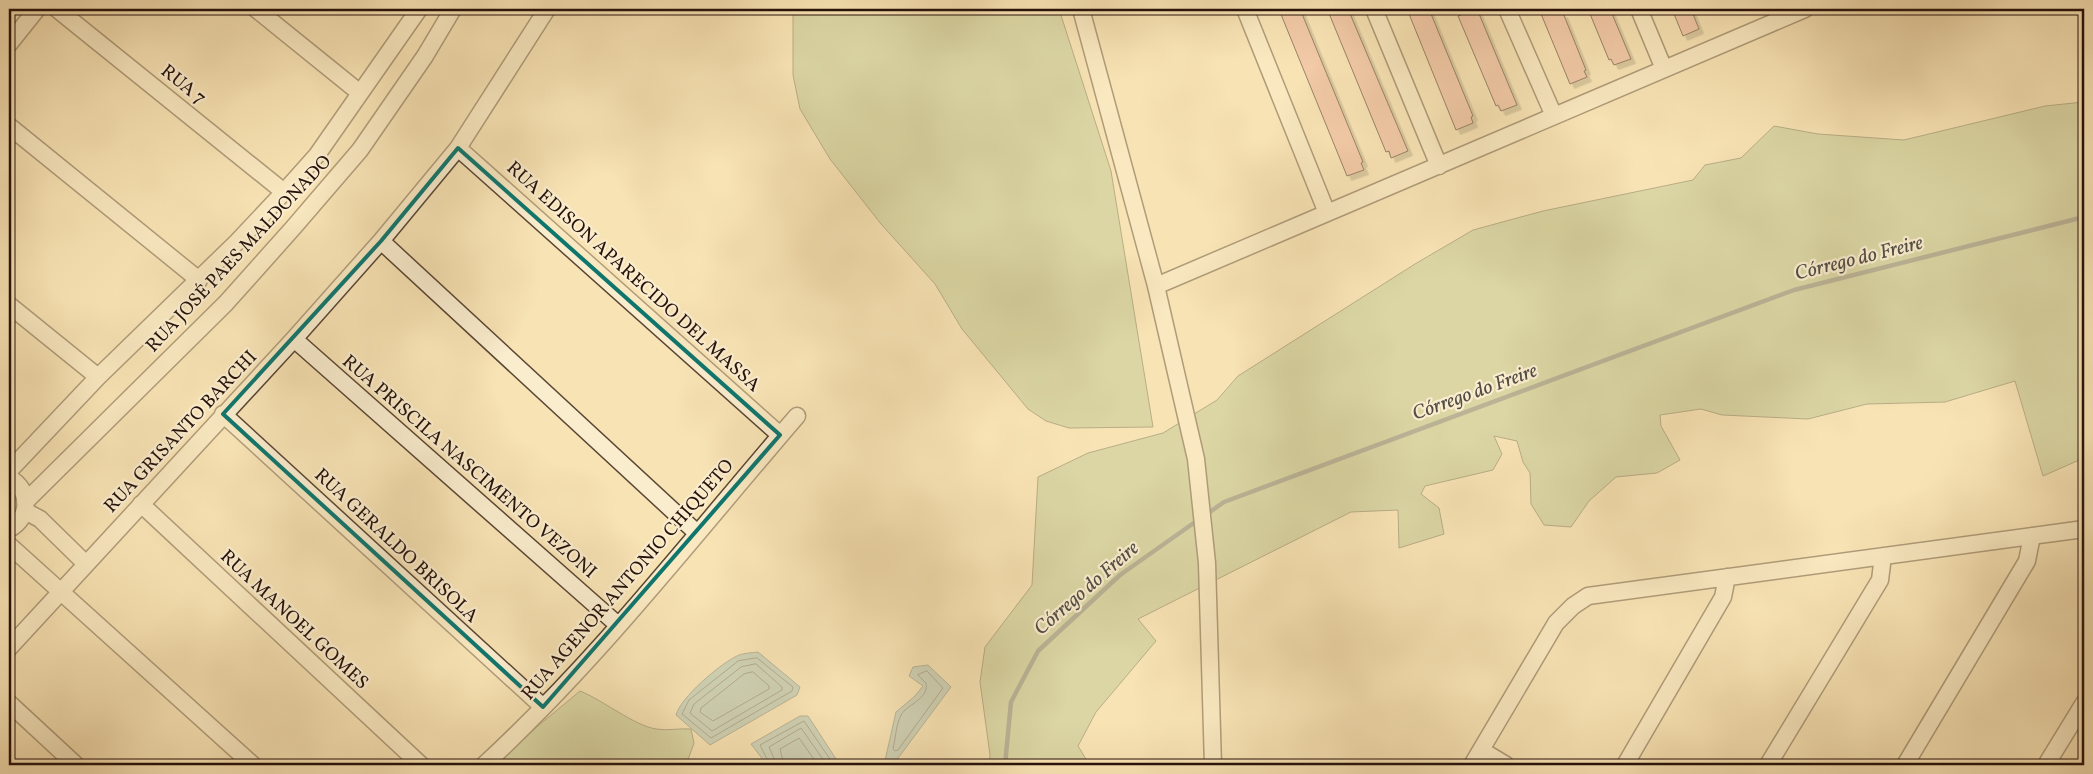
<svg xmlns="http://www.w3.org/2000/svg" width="2093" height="774" font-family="Vollkorn,serif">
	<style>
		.green { fill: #b8c591; stroke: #6f6b4e }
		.water { fill: #a0bcb6; stroke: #6f7871 }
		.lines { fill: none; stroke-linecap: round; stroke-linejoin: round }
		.shore { stroke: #636660; stroke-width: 1 }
		.stream { stroke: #6f7871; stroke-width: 4.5 }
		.building { fill: #ecaa97; stroke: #26110a; filter: url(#shadow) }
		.minor-casing { stroke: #5a4634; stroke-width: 19 }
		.path { stroke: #26110a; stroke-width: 2.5; stroke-dasharray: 4 2.5; stroke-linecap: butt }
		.minor { stroke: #faedce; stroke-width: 16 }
		.marked { fill: none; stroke: #0f766e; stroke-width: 4; stroke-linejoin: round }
		.labels { text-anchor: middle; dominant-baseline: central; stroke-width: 4.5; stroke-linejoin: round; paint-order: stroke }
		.street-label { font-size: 19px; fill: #26110a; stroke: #faedce }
		.water-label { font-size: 20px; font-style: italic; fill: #514d46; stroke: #faedce }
	</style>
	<defs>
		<filter id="shadow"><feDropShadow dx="4.5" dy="4.5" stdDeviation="0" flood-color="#0004"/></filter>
	</defs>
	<rect width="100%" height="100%" fill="#f8e3b4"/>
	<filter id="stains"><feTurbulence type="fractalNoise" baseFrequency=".004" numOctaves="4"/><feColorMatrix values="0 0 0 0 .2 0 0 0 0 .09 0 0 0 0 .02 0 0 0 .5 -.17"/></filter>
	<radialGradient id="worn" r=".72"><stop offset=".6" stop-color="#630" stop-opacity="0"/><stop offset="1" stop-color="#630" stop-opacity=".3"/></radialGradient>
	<path class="green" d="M797 9H1059L1111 171 1153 427 1069 428 1046 421 1028 409 962 329 935 284 881 224 830 159 800 109 793 75V14Z
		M2084 102V458L2043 476 2015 381 1945 402 1867 404 1808 419 1722 415 1701 409 1660 415 1661 426 1680 460 1657 473 1616 477 1589 501 1571 527 1544 525 1531 504 1530 473 1523 462 1517 441 1494 436 1502 454 1493 470 1425 486 1421 494 1439 508 1444 534 1399 548 1398 510 1351 512 1138 619 1156 641 1096 712 1078 746 1089 764 989 765 990 755 980 682 985 647 1032 585 1038 477 1088 453 1163 433 1217 400 1238 376 1415 264 1473 230 1543 211 1693 180 1705 165 1741 158 1774 126 1818 134 1904 140 2045 106Z
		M580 691C603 700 633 725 656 729 667 731 680 728 691 729L694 743 686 765H491Z"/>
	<path class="water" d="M758 652 800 687 797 695 710 745 676 715C681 697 718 666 735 657 741 653 751 653 758 652Z
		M928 665 951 687 893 765H884L896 712 915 696 923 686 909 676 913 667Z
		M800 716H808L840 765H767L751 744Z"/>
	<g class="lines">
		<path class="shore" d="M757 658 793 687 792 691 711 738 682 714 689 700 738 661Z
			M756 664 782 687V690L712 731 690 713 694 704 741 667Z
			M927 671 943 688 898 750 895 751 893 749C896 737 896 718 905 710 913 703 929 696 926 683L918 675Z
			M753 672 769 686V689L713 721 700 712 701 708 744 674Z
			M770 765 760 745 804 721 834 765
			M777 765 769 747 801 728 827 765
			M784 765 780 749 799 738 818 765"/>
		<path class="stream" d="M1207 514 1224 502 1794 290 2084 217
			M1005 765 1011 702 1038 651 1120 575 1198 520"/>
	</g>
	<path class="building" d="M1287 9H1300L1363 162 1361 163 1364 170 1347 176 1280 12Z
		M1335 9H1348L1408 151 1391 158 1389 151 1386 152 1328 11Z
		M1407 9H1429L1473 116 1471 117 1473 123 1456 130Z
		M1458 9H1477L1517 105 1501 111 1498 105 1496 106 1458 16 1461 15Z
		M1539 9H1559L1561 14 1563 13 1586 70 1584 71 1587 77 1570 84Z
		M1588 9H1610L1631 59 1614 65 1611 59 1609 60Z
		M1672 9H1691L1699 29 1683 36Z"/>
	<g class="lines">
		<g class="minor-casing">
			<path id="minor" d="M57 9 284 192
				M256 9 360 93
				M1081 9 1156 286 1196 459 1207 563 1213 765
				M1245 9 1327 213
				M1374 9 1439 166
				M1507 9 1554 116
				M1639 9 1664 69
				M9 44 37 9
				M9 126 199 280
				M458 148 780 435
				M381 241 697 533
				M1156 286 1805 9
				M9 305 98 377
				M294 339 618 625
				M223 414 543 707
				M9 471 98 377 237 242 284 192 317 155 419 9
				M9 478C31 489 31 518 9 529
				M25 502 226 303 293 228 360 150 425 56 453 9
				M141 504 421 765
				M25 511 40 519 86 564
				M9 545 253 765
				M9 648 294 339 381 241 458 148 547 9
				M9 703 76 765
				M1481 750 1506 765
				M484 765C599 659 695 534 797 416
				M1472 765 1556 623 1573 606 1588 596 2084 529
				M1625 765 1723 597 1727 577
				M1768 765 1880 580 1883 556
				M1905 765 2027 561 2032 536
				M2046 765 2084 703"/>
		</g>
		<path class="path" d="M1087 765H1094"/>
		<use href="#minor" class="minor"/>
	</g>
	<path d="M0 0H2093V774H0ZM458 148 780 435 543 707 223 414 381 241Z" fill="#f8e3b4" fill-opacity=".55" fill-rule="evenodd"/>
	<path class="marked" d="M458 148 780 435 543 707 223 414 381 241Z"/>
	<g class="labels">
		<g class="street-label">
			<text transform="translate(183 85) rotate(39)">RUA 7</text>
			<text transform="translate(239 254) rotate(-47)">RUA JOSÉ PAES MALDONADO</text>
			<text transform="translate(633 277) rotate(42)">RUA EDISON APARECIDO DEL MASSA</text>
			<text transform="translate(181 432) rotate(-47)">RUA GRISANTO BARCHI</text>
			<text transform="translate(469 467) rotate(41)">RUA PRISCILA NASCIMENTO VEZONI</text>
			<text transform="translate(396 546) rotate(43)">RUA GERALDO BRISOLA</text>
			<text transform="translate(628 580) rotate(-49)">RUA AGENOR ANTONIO CHIQUETO</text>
			<text transform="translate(294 620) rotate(43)">RUA MANOEL GOMES</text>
		</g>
		<g class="water-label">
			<text transform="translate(1859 259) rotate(-14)">Córrego do Freire</text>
			<text transform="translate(1475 393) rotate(-20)">Córrego do Freire</text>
			<text transform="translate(1087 589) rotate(-41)">Córrego do Freire</text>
		</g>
	</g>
	<rect width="2093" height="774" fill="none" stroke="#f8e3b4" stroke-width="30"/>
	<rect x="10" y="10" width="2073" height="754" fill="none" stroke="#26110a" stroke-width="2.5"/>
	<rect x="15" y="15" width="2063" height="744" fill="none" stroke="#26110a"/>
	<rect width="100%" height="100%" filter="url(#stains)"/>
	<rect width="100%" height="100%" fill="url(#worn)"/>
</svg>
